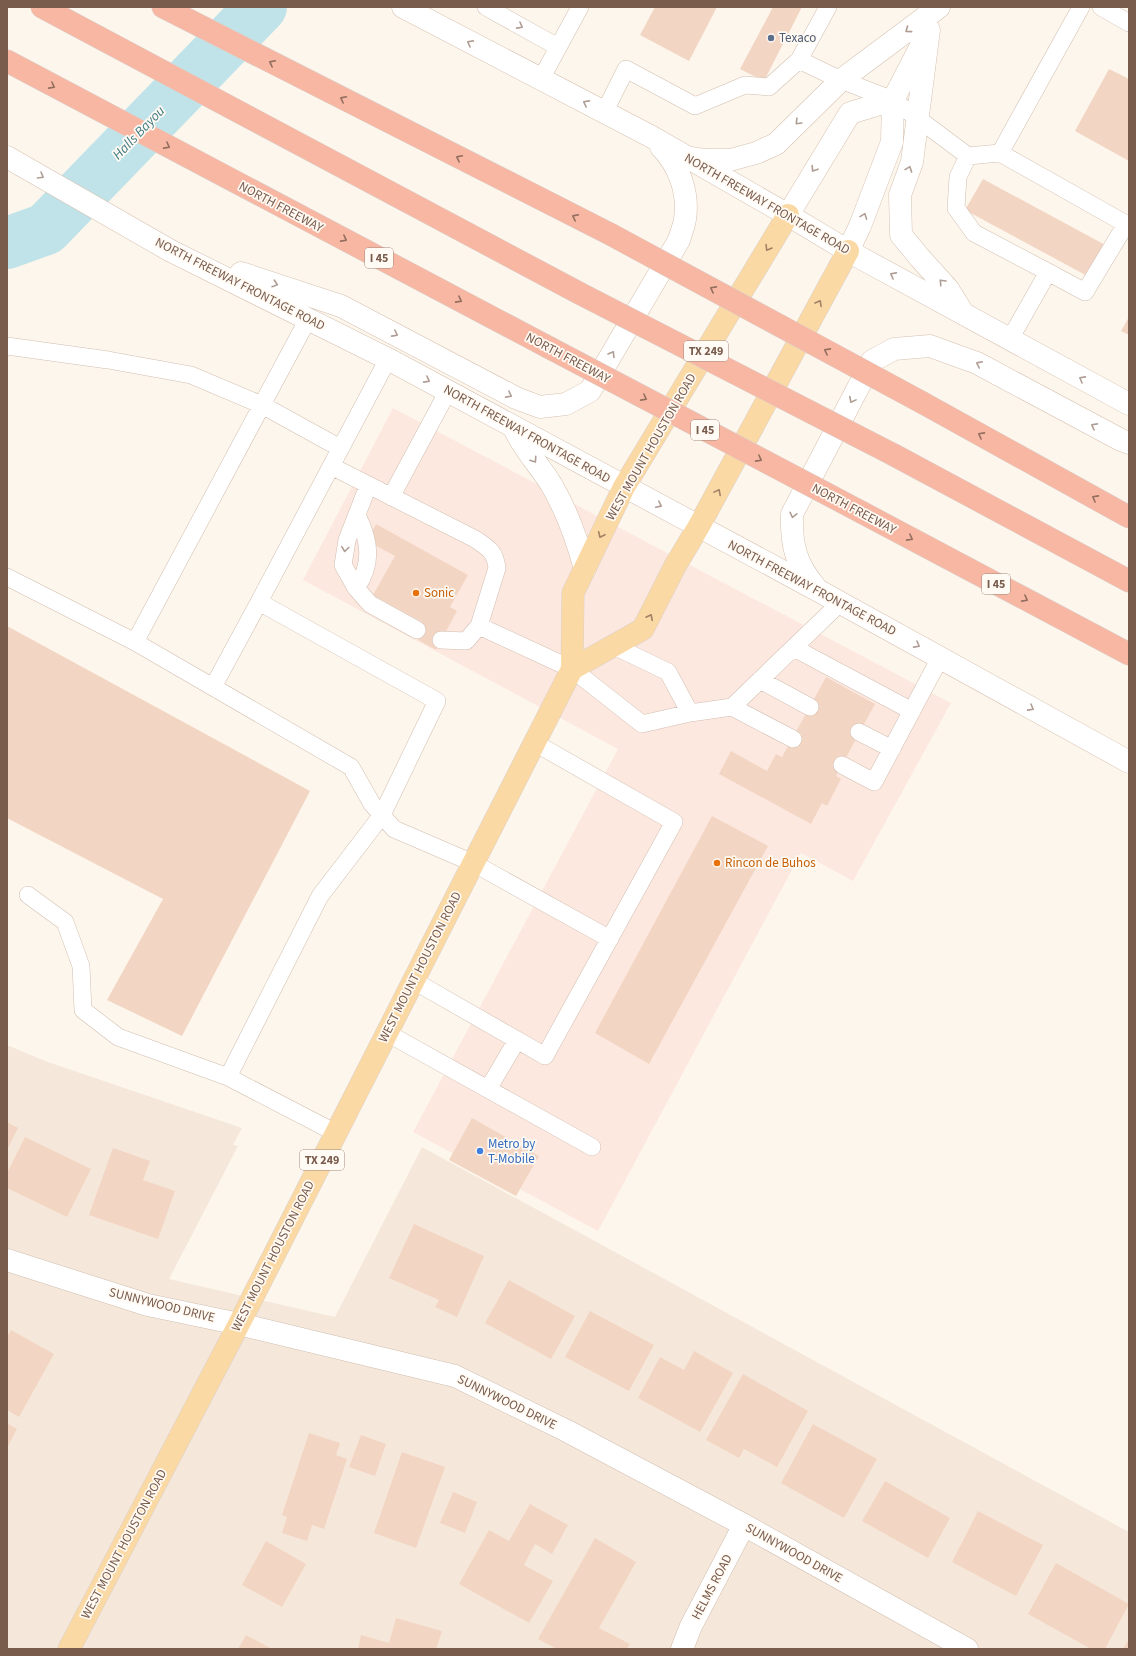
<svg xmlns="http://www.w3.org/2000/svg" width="1136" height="1656" font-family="'Source Sans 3',sans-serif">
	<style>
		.residential { fill: #f5e8da }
		.commercial { fill: #fde8e0 }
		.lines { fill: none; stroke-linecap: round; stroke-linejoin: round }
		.river { stroke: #bfe3e8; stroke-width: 52 }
		.building { fill: #f3d5c3 }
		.service-casing { stroke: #d1beb0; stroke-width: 18 }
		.minor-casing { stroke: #d1beb0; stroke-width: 23 }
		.secondary-casing { stroke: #d6c0b0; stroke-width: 23 }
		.primary-casing { stroke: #dad1cd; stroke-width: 23 }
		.motorway-casing { stroke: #dad1cd; stroke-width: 23 }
		.service { stroke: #fff; stroke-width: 17 }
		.minor { stroke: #fff; stroke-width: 22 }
		.secondary { stroke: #fff; stroke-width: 22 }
		.primary { stroke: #fbd9a5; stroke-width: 22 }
		.motorway { stroke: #f7b7a3; stroke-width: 22 }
		.motorway-bridge-casing { stroke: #dad1cd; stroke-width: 23; stroke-linecap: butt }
		.motorway-bridge { stroke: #f7b7a3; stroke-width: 22 }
		.oneway { stroke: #af9d94 }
		.oneway2 { stroke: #936e5e }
		.oneway3 { stroke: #a18267 }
		.service-dot { fill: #5c6f8a; stroke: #fffaf3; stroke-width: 1.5 }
		.food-dot { fill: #e8710a; stroke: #fffaf3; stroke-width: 1.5 }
		.shop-dot { fill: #3f7fe0; stroke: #fffaf3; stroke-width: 1.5 }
		.labels { text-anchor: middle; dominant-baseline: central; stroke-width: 3.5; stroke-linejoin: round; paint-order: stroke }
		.shield { fill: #fffaf3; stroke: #a28b7f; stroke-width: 1 }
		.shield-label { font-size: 12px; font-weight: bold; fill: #7a5c4d }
		.service-label { font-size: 13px; fill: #4e5e75; stroke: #fffaf3; text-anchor: start }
		.street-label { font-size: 13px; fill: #7a5c4d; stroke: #fffaf3 }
		.food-label { font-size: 13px; fill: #c56008; stroke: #fffaf3; text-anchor: start }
		.shop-label { font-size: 13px; fill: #366cbe; stroke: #fffaf3; text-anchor: start }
		.water-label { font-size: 14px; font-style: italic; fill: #437c86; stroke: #fffaf3 }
	</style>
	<rect width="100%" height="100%" fill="#fdf6ec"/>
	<path class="residential" d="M7 1045 45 1061 242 1128 233 1145 238 1146 169 1279 335 1317 422 1147 1129 1532V1649H7Z"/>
	<path class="commercial" d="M393 408 951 703 853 881 801 853 598 1231 413 1132 618 749 303 580Z"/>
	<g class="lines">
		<path class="river" d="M7 243 46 229 261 7"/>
	</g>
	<path class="building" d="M655 7H717L689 61 640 35Z
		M773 7H802L764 81 740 69Z
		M1109 69 1129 79V161L1075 131Z
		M983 179 1109 247 1091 278 965 210Z
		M1129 317V335L1121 331Z
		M376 524 468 575 450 607 457 611 436 650 413 637 422 622 373 595 395 556 367 541Z
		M7 626 310 791 182 1036 107 1000 163 899 7 818Z
		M826 677 875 704 836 776 841 779 827 806 822 803 811 824 719 774 731 751 767 771 776 754 782 757Z
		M712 816 768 846 649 1064 595 1033Z
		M472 1118 539 1156 516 1196 449 1160Z
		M7 1122 18 1128 7 1150Z
		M25 1137 91 1169 67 1217 7 1188V1173Z
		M113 1148 150 1161 143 1180 175 1191 158 1239 89 1215Z
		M414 1224 484 1256 457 1317 435 1307 439 1300 389 1278Z
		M509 1280 575 1316 551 1359 485 1323Z
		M590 1311 654 1345 629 1391 565 1357Z
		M11 1330 54 1354 19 1417 7 1410V1337Z
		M694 1351 733 1373 700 1432 638 1398 660 1357 684 1370Z
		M743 1374 808 1411 777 1467 744 1449 739 1458 706 1440Z
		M7 1423 17 1429 7 1448Z
		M813 1424 877 1459 844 1518 781 1483Z
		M309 1433 340 1443 336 1455 347 1459 324 1529 312 1525 307 1541 282 1533 287 1517 282 1515Z
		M361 1435 386 1444 375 1476 349 1467Z
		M402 1452 445 1467 416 1548 374 1533Z
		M885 1481 950 1518 928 1558 862 1521Z
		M453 1492 477 1502 465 1533 440 1523Z
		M530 1504 568 1525 552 1554 535 1544 524 1565 553 1581 529 1623 459 1584 489 1530 509 1541Z
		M978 1511 1043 1545 1016 1596 952 1562Z
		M595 1538 636 1562 599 1628 630 1644 627 1649H557L538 1639Z
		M266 1541 306 1564 282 1607 242 1585Z
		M1056 1563 1129 1604 1105 1649H1091L1028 1614Z
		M396 1618 442 1631 436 1649H358L361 1635 389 1643Z
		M246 1635 272 1649H238Z
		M1129 1639V1649H1123Z"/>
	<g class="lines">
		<g class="service-casing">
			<path id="service" d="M486 7 558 47
				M1101 7 1129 23
				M799 60 841 80 893 100 968 156 958 177 956 208 974 233 1048 272
				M541 79 580 7
				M604 113 626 69 695 106 745 85 769 87 799 60 828 7
				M968 156 1000 153
				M1010 339 1048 272 1085 292 1126 224 1000 153 1081 7
				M7 346 108 360 191 375 262 405 340 448
				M331 466 475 539C488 548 495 551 497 568L479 626 572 669 642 724 690 713 732 707 840 603
				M368 486 347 540 343 565 356 588 370 604 417 630
				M391 497 448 391
				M7 577 135 642 308 319
				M356 588C373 564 370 541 357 515
				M441 640 466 641 479 626
				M135 642 351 767 372 804 394 829 473 863 610 939
				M614 646 668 672 690 713
				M794 648 912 711
				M760 680 810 707
				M213 687 259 602
				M732 707 793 739
				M859 732 892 749
				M842 765 874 782 940 658
				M28 895 65 922 81 966 83 1010 118 1037 228 1077
				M414 981 545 1056 674 822 535 743
				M387 1033 592 1147
				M488 1089 517 1040
				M336 1133 228 1077 320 896 382 815 437 701 259 602 388 359"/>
		</g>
		<g class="minor-casing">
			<path id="minor" d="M7 1260 148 1305 239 1324 455 1376 567 1431 744 1525 967 1649
				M682 1649 691 1626 744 1525"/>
		</g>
		<g class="secondary-casing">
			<path id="secondary" d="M403 7 652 137 788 215 848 251 1129 404
				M929 30 912 162 900 195 901 235 920 258 948 289 963 313
				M7 157 171 251 388 359 819 591 1129 762
				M692 158 705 160H730L756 153 776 144 841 80 939 7
				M788 215 850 113 893 100
				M848 251 860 226 892 142 893 100 923 42
				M241 273 341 306 516 398 540 407 566 404 590 391 679 240C681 233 684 226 685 219 689 193 679 165 661 147
				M514 428C523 448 539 465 551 484 567 511 577 539 585 569
				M816 588C796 565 791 545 792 514L872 361 894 349 930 346 977 363 1121 440 1129 443"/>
		</g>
		<g class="primary-casing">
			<path id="primary" d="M572 669 643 629 675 566 699 526 848 251
				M69 1649 239 1324 572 669 573 593 624 487 788 215"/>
		</g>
		<g class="motorway-casing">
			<path id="motorway" d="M42 7 579 293
				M163 7 610 234
				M7 61 548 347
				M923 403 1129 517
				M894 455 1129 581
				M863 513 1129 654"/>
		</g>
		<use href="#service" class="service"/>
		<use href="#minor" class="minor"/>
		<use href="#secondary" class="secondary"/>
		<use href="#primary" class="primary"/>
		<use href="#motorway" class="motorway"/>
		<g class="motorway-bridge-casing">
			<path id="motorway-bridge" d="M610 234 923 403
				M579 293 894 455
				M548 347 863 513"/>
		</g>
		<use href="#motorway-bridge" class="motorway-bridge"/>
	</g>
	<defs><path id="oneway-chevron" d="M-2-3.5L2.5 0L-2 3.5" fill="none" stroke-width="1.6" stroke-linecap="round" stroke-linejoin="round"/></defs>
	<g class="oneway">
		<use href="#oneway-chevron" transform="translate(520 26) rotate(29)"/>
		<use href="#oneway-chevron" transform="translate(908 30) rotate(144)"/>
		<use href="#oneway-chevron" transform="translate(470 43) rotate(-152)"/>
		<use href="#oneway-chevron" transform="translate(586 103) rotate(-152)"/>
		<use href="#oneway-chevron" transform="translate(798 122) rotate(135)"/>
		<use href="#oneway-chevron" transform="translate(814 169) rotate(122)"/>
		<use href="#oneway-chevron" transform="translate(909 169) rotate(-70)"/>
		<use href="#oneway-chevron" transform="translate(41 176) rotate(30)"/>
		<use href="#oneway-chevron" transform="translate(864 216) rotate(-69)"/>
		<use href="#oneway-chevron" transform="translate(893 275) rotate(-152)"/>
		<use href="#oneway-chevron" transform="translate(942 282) rotate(-133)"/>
		<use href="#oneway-chevron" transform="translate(275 284) rotate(18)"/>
		<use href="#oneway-chevron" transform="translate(395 334) rotate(28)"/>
		<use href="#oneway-chevron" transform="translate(612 354) rotate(-59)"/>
		<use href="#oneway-chevron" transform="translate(979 364) rotate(-154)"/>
		<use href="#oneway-chevron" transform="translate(1082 379) rotate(-151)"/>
		<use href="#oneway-chevron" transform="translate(427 380) rotate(28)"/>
		<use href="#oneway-chevron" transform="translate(509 395) rotate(28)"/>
		<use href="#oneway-chevron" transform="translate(852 400) rotate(118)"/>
		<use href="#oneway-chevron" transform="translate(1094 426) rotate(-152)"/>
		<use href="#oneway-chevron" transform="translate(534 460) rotate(56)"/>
		<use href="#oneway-chevron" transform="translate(659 505) rotate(27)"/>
		<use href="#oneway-chevron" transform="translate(793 515) rotate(103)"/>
		<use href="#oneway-chevron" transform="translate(345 549) rotate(97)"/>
		<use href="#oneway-chevron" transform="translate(917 645) rotate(29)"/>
		<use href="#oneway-chevron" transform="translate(1031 708) rotate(29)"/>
	</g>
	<g class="oneway2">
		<use href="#oneway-chevron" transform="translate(272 63) rotate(-153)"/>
		<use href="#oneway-chevron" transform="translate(52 86) rotate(28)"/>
		<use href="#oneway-chevron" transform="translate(343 99) rotate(-153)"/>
		<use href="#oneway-chevron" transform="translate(167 146) rotate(28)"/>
		<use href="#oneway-chevron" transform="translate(459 158) rotate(-153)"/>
		<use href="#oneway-chevron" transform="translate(575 217) rotate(-153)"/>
		<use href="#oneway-chevron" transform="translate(344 239) rotate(28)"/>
		<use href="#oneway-chevron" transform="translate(713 289) rotate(-152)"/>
		<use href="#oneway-chevron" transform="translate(459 300) rotate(28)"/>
		<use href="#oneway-chevron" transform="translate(827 351) rotate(-152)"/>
		<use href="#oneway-chevron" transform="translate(644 398) rotate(28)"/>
		<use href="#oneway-chevron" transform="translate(981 435) rotate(-151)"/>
		<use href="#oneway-chevron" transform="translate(759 459) rotate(28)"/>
		<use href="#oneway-chevron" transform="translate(1095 498) rotate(-151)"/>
		<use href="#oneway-chevron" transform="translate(910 538) rotate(28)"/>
		<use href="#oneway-chevron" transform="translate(1025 599) rotate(28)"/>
	</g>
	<g class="oneway3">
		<use href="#oneway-chevron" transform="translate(768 248) rotate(121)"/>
		<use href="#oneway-chevron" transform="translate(819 303) rotate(-61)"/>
		<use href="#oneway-chevron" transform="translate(718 492) rotate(-62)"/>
		<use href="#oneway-chevron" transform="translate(601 535) rotate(115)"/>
		<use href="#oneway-chevron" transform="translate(650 617) rotate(-63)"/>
	</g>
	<circle class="service-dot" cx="771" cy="38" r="4"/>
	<g class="food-dot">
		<circle cx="416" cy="593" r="4"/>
		<circle cx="717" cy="863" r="4"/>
	</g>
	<circle class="shop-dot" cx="480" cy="1151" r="4"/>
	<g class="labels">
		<g class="shield">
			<rect x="365" y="248" width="28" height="20" rx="3"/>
			<rect x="684" y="341" width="44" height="20" rx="3"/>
			<rect x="691" y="420" width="28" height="20" rx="3"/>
			<rect x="982" y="574" width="28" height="20" rx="3"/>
			<rect x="300" y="1150" width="44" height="20" rx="3"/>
		</g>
		<g class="shield-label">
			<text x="379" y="258">I 45</text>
			<text x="706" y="351">TX 249</text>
			<text x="705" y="430">I 45</text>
			<text x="996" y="584">I 45</text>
			<text x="322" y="1160">TX 249</text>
		</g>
		<g class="service-label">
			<text x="779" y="38">Texaco</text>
		</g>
		<g class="street-label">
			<text transform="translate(767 204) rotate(30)">NORTH FREEWAY FRONTAGE ROAD</text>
			<text transform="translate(281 207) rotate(28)">NORTH FREEWAY</text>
			<text transform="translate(240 284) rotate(27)">NORTH FREEWAY FRONTAGE ROAD</text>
			<text transform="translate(568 358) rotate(28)">NORTH FREEWAY</text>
			<text transform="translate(527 434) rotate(29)">NORTH FREEWAY FRONTAGE ROAD</text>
			<text transform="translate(651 447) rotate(-60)">WEST MOUNT HOUSTON ROAD</text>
			<text transform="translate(854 509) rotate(28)">NORTH FREEWAY</text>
			<text transform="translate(812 588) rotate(28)">NORTH FREEWAY FRONTAGE ROAD</text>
			<text transform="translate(420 967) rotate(-63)">WEST MOUNT HOUSTON ROAD</text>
			<text transform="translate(273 1256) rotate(-63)">WEST MOUNT HOUSTON ROAD</text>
			<text transform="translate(162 1305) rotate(14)">SUNNYWOOD DRIVE</text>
			<text transform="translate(507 1402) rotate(26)">SUNNYWOOD DRIVE</text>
			<text transform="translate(124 1544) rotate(-62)">WEST MOUNT HOUSTON ROAD</text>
			<text transform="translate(794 1553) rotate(29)">SUNNYWOOD DRIVE</text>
			<text transform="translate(712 1587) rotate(-62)">HELMS ROAD</text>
		</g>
		<g class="food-label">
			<text x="424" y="593">Sonic</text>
			<text x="725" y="863">Rincon de Buhos</text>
		</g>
		<g class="shop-label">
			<text x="488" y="1144">Metro by<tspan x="488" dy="15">T-Mobile</tspan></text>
		</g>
		<g class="water-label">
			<text transform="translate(139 133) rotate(-46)">Halls Bayou</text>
		</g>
	</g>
	<rect width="1136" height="1656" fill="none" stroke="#7a5c4d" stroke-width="16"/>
</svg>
